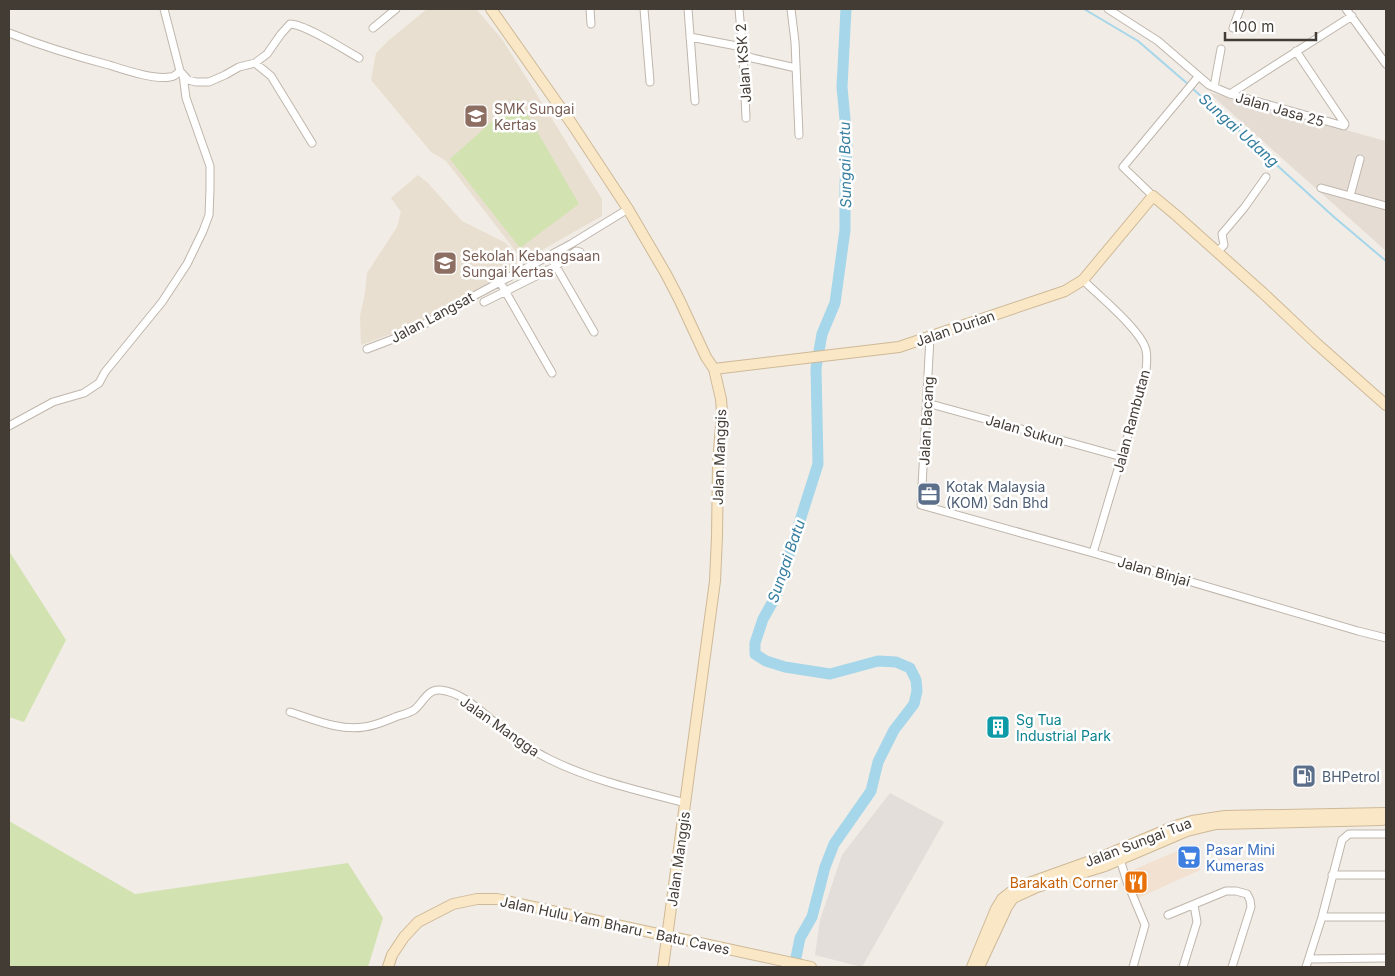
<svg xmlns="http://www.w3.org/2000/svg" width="1395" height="976" font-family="Inter,sans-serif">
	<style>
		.residential { fill: #e5ddd4 }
		.commercial { fill: #f2e0d1 }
		.industrial { fill: #e3deda }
		.education { fill: #e9dfd0 }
		.green { fill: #d2e2b1 }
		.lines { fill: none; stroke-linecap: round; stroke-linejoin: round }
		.stream { stroke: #a5d6ea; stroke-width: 2 }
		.river { stroke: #a5d6ea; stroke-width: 11 }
		.street-casing { stroke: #bfb6ac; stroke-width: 9 }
		.secondary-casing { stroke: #ceb998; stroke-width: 12 }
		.street { stroke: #fff; stroke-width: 7 }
		.secondary { stroke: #fae7c6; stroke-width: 10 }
		.labels { text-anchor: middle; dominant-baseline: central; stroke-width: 5; stroke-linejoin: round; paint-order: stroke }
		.street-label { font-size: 14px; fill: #433c35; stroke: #fff }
		.education-label { font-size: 14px; fill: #785e54; stroke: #fff; text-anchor: start }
		.service-label { font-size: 14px; fill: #4e5e75; stroke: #fff; text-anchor: start }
		.culture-label { font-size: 14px; fill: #0d838f; stroke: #fff; text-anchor: start }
		.shop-label { font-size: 14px; fill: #366cbe; stroke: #fff; text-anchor: start }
		.food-label { font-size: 14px; fill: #c56008; stroke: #fff; text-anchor: end }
		.water-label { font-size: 15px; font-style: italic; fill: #367e9f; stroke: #fff }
	</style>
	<rect width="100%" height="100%" fill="#f1ece5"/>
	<path class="residential" d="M1208 92 1386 141V251Z"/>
	<path class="commercial" d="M1189 846 1200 870 1136 899 1126 873Z"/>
	<path class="industrial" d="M890 793 944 822 862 967 815 955 820 920 842 855Z"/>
	<path class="education" d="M427 9H476L502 39 602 199V216L523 261 446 161 431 152 371 80 376 53 389 40Z
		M418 175 428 183 462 221 506 243 518 257 515 269 407 328 361 345 360 316 365 293 367 273 397 227 401 212 391 198Z"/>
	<path class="green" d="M518 98 579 204 520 248 450 159Z
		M9 551 66 640 24 722 9 717Z
		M9 821 135 894 348 863 383 918 368 967H9Z"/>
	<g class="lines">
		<path class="stream" d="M1084 9 1138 41 1189 85
			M1192 88 1334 217 1386 261"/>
		<path class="river" d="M794 967 800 938 812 917 825 867 834 844 871 791 878 762 894 730 914 704 917 691 916 680 910 668 896 662 878 661 830 674 785 667 766 661 755 654V643L763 619 776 596 818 464 816 368 822 334 835 303 845 230V185L847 141 842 87 846 9"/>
		<g class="street-casing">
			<path id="street" d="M164 9 180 71 188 80 196 82H209L225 75 239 67 255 63 267 54 281 34 290 24C305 24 345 50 359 58
				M590 9 591 24
				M644 9 650 82
				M688 9 695 101
				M739 9 743 54 746 118
				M791 9 795 42 799 135
				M1108 9 1158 41 1209 85 1230 94 1344 126 1345 124 1296 51
				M1346 9 1386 64
				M373 28 396 9
				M1233 28 1240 9
				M9 33C42 46 75 56 109 65 125 70 154 80 170 77 174 77 177 74 180 71
				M690 37 742 47
				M743 54 752 58 796 68
				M255 63 271 76 312 143
				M1214 87 1221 49
				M1230 94 1352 16
				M1321 188 1386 206
				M1153 196 1123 167 1198 77
				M1350 196 1360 159
				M1217 252 1224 245 1222 234 1244 208 1266 177
				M550 256 594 332
				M1083 280C1099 296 1141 330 1146 350 1148 360 1146 372 1144 382L1093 553
				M500 282 552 373
				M484 302 556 266 576 251 580 252
				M930 337 921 505 1093 553 1358 631 1386 638
				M367 349 409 333 470 298 571 244 628 209
				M927 403 1122 457
				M9 426 53 402 84 393 99 383 105 372 162 302 187 264 203 231 209 215 210 189V166L186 98 183 75
				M290 712C313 719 339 731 364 727 374 726 383 722 393 718 399 715 408 714 414 710 423 703 427 689 440 690 463 692 481 712 498 725 513 737 531 750 549 759 591 780 640 791 686 803
				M1119 856 1127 882 1145 925 1133 967
				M1332 875H1386
				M1168 915 1226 891H1236L1247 894 1250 900 1251 907 1232 967
				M1322 917H1386
				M1309 959 1386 958
				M1183 967 1197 922 1194 905
				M1306 967 1322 917 1342 840 1349 834H1386"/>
		</g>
		<g class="secondary-casing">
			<path id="secondary" d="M491 9 572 124 628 209 666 274 679 299 706 357 714 369 721 399 722 412 718 464 717 536 715 581 663 967
				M714 369 899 347 1065 291 1083 280 1153 196 1177 216 1263 293 1316 343 1386 405
				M388 967 392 955 404 937 418 922 453 904 477 899H497L811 967
				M972 967 996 909 1002 899 1011 892 1029 883 1099 858 1175 826 1192 821 1225 816 1386 813
				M979 967 1007 907 1013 898 1037 887 1105 866 1187 831 1216 824 1381 820 1386 819"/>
		</g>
		<use href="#street" class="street"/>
		<use href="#secondary" class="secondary"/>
	</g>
	<defs>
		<g id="school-square" transform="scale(1.25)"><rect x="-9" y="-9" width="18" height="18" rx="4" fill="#8d6e63" stroke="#fff"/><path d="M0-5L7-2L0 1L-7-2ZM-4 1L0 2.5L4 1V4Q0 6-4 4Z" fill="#fff"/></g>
		<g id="office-square" transform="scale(1.25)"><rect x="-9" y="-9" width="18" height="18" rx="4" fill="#5c6f8a" stroke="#fff"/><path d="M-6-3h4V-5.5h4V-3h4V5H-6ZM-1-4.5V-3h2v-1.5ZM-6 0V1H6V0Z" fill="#fff"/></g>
		<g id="building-square" transform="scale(1.25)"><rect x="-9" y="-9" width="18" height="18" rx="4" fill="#0f9aa8" stroke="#fff"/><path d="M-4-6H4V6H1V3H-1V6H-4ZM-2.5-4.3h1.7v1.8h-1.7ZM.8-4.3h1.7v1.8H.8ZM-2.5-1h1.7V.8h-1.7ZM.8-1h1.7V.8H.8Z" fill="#fff"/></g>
		<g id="fuel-square" transform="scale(1.25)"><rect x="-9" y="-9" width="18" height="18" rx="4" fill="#5c6f8a" stroke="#fff"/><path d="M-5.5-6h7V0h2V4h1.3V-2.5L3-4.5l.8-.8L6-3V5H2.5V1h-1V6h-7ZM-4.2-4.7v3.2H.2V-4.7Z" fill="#fff"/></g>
		<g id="supermarket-square" transform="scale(1.25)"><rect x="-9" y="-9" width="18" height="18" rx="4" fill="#3f7fe0" stroke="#fff"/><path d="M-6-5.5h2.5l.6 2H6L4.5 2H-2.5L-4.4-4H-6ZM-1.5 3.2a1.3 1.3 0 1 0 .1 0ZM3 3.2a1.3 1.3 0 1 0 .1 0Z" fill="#fff"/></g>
		<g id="restaurant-square" transform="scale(1.25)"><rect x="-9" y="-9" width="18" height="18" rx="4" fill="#e8710a" stroke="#fff"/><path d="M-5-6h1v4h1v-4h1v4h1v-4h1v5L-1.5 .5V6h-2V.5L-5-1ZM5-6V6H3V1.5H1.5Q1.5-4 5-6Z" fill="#fff"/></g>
	</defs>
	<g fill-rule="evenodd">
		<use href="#school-square" x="476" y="116"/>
		<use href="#school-square" x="445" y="263"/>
		<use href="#office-square" x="929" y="494"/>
		<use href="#building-square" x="998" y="727"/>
		<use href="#fuel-square" x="1304" y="776"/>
		<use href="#supermarket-square" x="1189" y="857"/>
		<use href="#restaurant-square" x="1136" y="882"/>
	</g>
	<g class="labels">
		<g class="street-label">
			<text transform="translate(743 63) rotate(-94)">Jalan KSK 2</text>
			<text transform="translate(1280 109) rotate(16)">Jalan Jasa 25</text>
			<text transform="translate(432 317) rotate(-28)">Jalan Langsat</text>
			<text transform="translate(955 328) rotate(-19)">Jalan Durian</text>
			<text transform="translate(926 421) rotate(-87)">Jalan Bacang</text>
			<text transform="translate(1131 421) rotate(-75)">Jalan Rambutan</text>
			<text transform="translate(1025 430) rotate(16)">Jalan Sukun</text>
			<text transform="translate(719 457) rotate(-88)">Jalan Manggis</text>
			<text transform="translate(1154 571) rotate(16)">Jalan Binjai</text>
			<text transform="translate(500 726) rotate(35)">Jalan Mangga</text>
			<text transform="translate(1138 842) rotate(-21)">Jalan Sungai Tua</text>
			<text transform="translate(678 859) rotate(-82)">Jalan Manggis</text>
			<text transform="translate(615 925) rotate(12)">Jalan Hulu Yam Bharu - Batu Caves</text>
		</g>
		<g class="education-label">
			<text x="494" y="108">SMK Sungai<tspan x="494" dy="16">Kertas</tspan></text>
			<text x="462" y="255">Sekolah Kebangsaan<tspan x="462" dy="16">Sungai Kertas</tspan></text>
		</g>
		<g class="service-label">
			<text x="946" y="486">Kotak Malaysia<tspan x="946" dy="16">(KOM) Sdn Bhd</tspan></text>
			<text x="1322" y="776">BHPetrol</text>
		</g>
		<g class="culture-label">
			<text x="1016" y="719">Sg Tua<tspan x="1016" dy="16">Industrial Park</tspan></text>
		</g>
		<g class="shop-label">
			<text x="1206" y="849">Pasar Mini<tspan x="1206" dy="16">Kumeras</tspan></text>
		</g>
		<g class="food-label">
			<text x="1118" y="882">Barakath Corner</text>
		</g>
		<g class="water-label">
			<text transform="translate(1239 130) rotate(42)">Sungai Udang</text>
			<text transform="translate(845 165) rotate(-91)">Sungai Batu</text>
			<text transform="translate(786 561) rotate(-71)">Sungai Batu</text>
		</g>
	</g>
	<rect width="1395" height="976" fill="none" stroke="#433c35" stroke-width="20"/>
	<path d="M1225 32v8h91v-8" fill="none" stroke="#433c35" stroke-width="2.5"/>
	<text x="1232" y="32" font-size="15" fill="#433c35" stroke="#ffffff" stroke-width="4" paint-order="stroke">100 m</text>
</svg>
